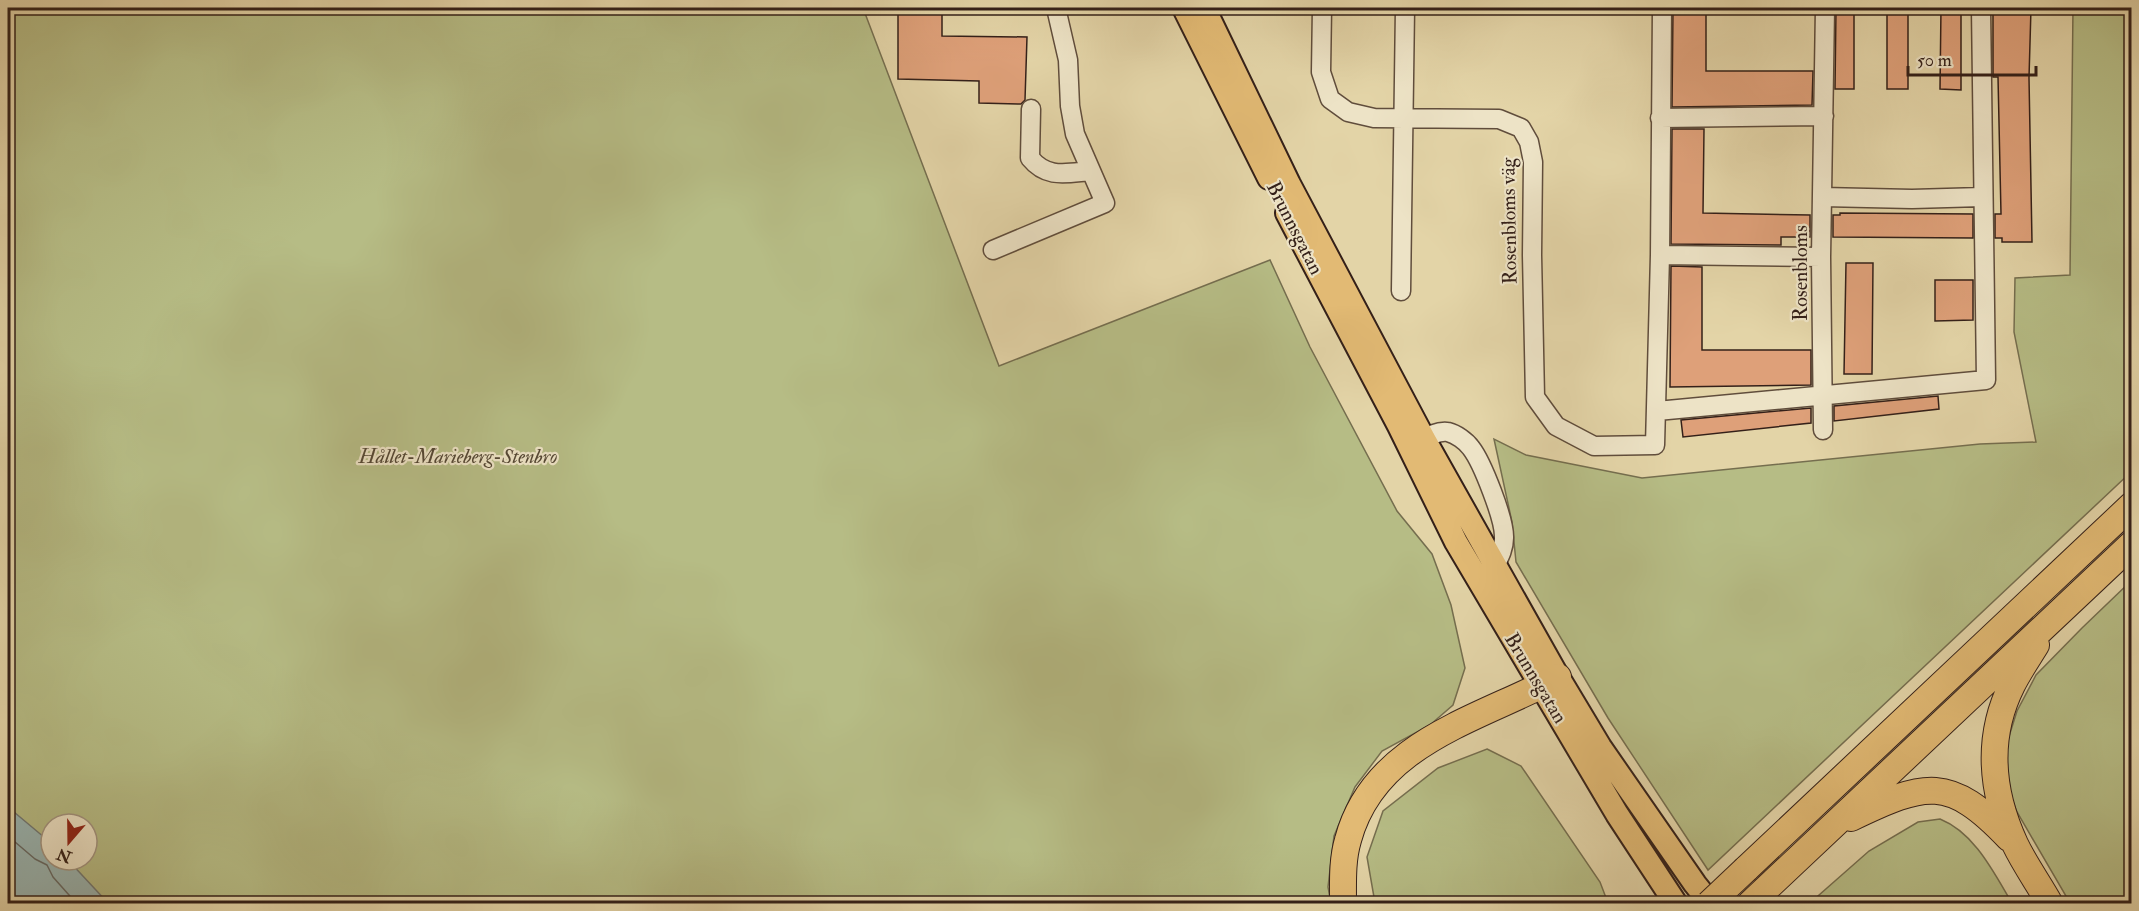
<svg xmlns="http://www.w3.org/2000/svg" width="2139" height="911" font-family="'IM FELL Double Pica',serif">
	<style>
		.green { fill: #b6bc85; stroke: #756e4f; stroke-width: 1.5; fill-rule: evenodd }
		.water { fill: #99b5b2; stroke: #717975; stroke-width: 1.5 }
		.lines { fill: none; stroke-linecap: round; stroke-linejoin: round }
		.shore { stroke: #666a66; stroke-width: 1.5 }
		.building { fill: #dea079; stroke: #342019; stroke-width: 1.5 }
		.minor-casing { stroke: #604d3c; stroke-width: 21 }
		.major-casing { stroke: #342019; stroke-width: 26 }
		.highway-casing { stroke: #342019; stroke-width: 28 }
		.minor { stroke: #ede3c6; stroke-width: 18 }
		.major { stroke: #e2ba74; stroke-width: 22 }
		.highway { stroke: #e2ba74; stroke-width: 26 }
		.highway-bridge-casing { stroke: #342019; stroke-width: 28; stroke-linecap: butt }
		.highway-bridge { stroke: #e2ba74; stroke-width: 26 }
		.labels { text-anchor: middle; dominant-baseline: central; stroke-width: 4.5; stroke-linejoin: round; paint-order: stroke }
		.street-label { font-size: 20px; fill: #342019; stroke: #ede3c6 }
		.park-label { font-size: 20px; font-style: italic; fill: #544734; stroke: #ede3c6 }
	</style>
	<rect width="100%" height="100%" fill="#e3d4a7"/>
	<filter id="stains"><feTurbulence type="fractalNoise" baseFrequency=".00333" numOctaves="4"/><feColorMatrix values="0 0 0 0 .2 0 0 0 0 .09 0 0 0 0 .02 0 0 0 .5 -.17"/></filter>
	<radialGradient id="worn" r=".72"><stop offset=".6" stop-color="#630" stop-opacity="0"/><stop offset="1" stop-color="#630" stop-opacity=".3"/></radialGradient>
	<path class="green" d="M8 8H863L999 366 1270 260 1310 347 1397 511 1432 554 1451 605 1465 668 1453 705 1430 725 1382 751 1355 787 1334 836 1328 887 1331 903H8ZM51 824H87V860H51Z
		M2073 8H2131V472L1708 870 1608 718 1516 562 1512 522 1494 439 1526 455 1642 478 1980 444 2036 442 2014 332 2015 278 2070 275Z
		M2131 581V903H2070L2017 812 2005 781 2006 746 2017 711 2036 675 2082 628Z
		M1487 749 1521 766 1600 882 1608 903H1375L1367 857 1383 811 1438 768Z
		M1940 819C1975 833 1994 873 2012 903H1810L1869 851 1918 822Z"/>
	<path class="water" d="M8 807 51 843V860H68L108 903H8Z"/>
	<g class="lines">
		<path class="shore" d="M8 836 35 859 47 865 53 877 77 904"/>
	</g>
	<path class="building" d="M898 8H942V36L1027 37 1025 100 1021 104 979 103V81L898 79Z
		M1673 8H1706V71H1813L1812 105 1672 107Z
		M1836 8H1854V89H1835Z
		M1887 8H1908V89H1887Z
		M1941 8H1961V90L1940 89Z
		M1993 8H2031L2029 78 2032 242H2002V238H1995V214H2001L1998 77H1993Z
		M1672 129H1704L1703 213 1810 215V237H1781V245L1671 244Z
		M1840 213 1973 214V238L1833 237V215H1840Z
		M1846 263H1873L1872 374H1844Z
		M1671 266 1702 267V350H1811V385L1670 387Z
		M1935 280H1973V320L1935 321Z
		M1938 396 1939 409 1834 421V406Z
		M1811 408V423L1683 437 1681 420Z"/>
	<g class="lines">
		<g class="minor-casing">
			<path id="minor" d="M1322 8 1321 72 1330 99 1348 112 1374 118 1499 119 1521 128 1529 142 1533 162 1532 255 1535 397 1556 426 1594 446 1655 445 1660 255 1662 8
				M1031 109 1030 158C1047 179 1066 173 1091 171
				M1660 118 1824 116
				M1823 197 1912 199 1982 197
				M993 250 1105 203 1075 134 1070 106 1068 60 1056 8
				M1660 255 1821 257
				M1401 291 1405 8
				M1657 411 1986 380 1981 8
				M1823 430 1821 257 1825 8
				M1413 444C1423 439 1437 430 1448 432 1456 434 1466 441 1471 448 1482 462 1505 520 1504 538 1504 548 1500 556 1496 564"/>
		</g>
		<g class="major-casing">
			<path id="major" d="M1184 8 1269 178
				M1204 8 1289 184 1424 439 1558 677 1600 747 1695 884 1711 904
				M1287 213 1399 426 1456 542 1617 814 1676 904"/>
		</g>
		<g class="highway-casing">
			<path id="highway" d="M2036 645C2028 658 2019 671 2012 685 1986 737 1991 792 2015 844 2025 865 2039 884 2050 904
				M1851 818C1926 782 1949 775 2009 838
				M1746 869 2132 505
				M1343 904C1343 882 1342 860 1348 840 1374 742 1480 719 1558 677
				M1750 904 2132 544"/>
		</g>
		<use href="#minor" class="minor"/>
		<use href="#major" class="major"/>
		<use href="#highway" class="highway"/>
		<g class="highway-bridge-casing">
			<path id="highway-bridge" d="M1709 904 1746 869"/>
		</g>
		<use href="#highway-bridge" class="highway-bridge"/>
	</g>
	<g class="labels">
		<g class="street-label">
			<text transform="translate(1509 221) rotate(-91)">Rosenbloms väg</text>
			<text transform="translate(1295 228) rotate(63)">Brunnsgatan</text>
			<text transform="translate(1800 273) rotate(-90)">Rosenbloms</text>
			<text transform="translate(1536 678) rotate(59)">Brunnsgatan</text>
		</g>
		<g class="park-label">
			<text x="458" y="456">Hållet-Marieberg-Stenbro</text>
		</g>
	</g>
	<rect width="2139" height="911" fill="none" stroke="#e3d4a7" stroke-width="30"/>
	<rect x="9" y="9" width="2121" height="893" fill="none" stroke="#342019" stroke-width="3"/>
	<rect x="15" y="15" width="2109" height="881" fill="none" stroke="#342019" stroke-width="1.5"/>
	<g transform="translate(69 842) rotate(200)"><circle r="28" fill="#ede3c6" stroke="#a39581" stroke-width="1.5"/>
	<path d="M0-4.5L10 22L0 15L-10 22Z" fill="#8f2418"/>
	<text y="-9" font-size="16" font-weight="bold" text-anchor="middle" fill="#342019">N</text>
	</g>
	<path d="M1908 66v9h128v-9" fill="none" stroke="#342019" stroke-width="3"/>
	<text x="1917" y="66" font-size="18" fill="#342019" stroke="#ede3c6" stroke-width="4.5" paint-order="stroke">50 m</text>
	<rect width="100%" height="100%" filter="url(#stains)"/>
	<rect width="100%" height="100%" fill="url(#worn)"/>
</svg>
